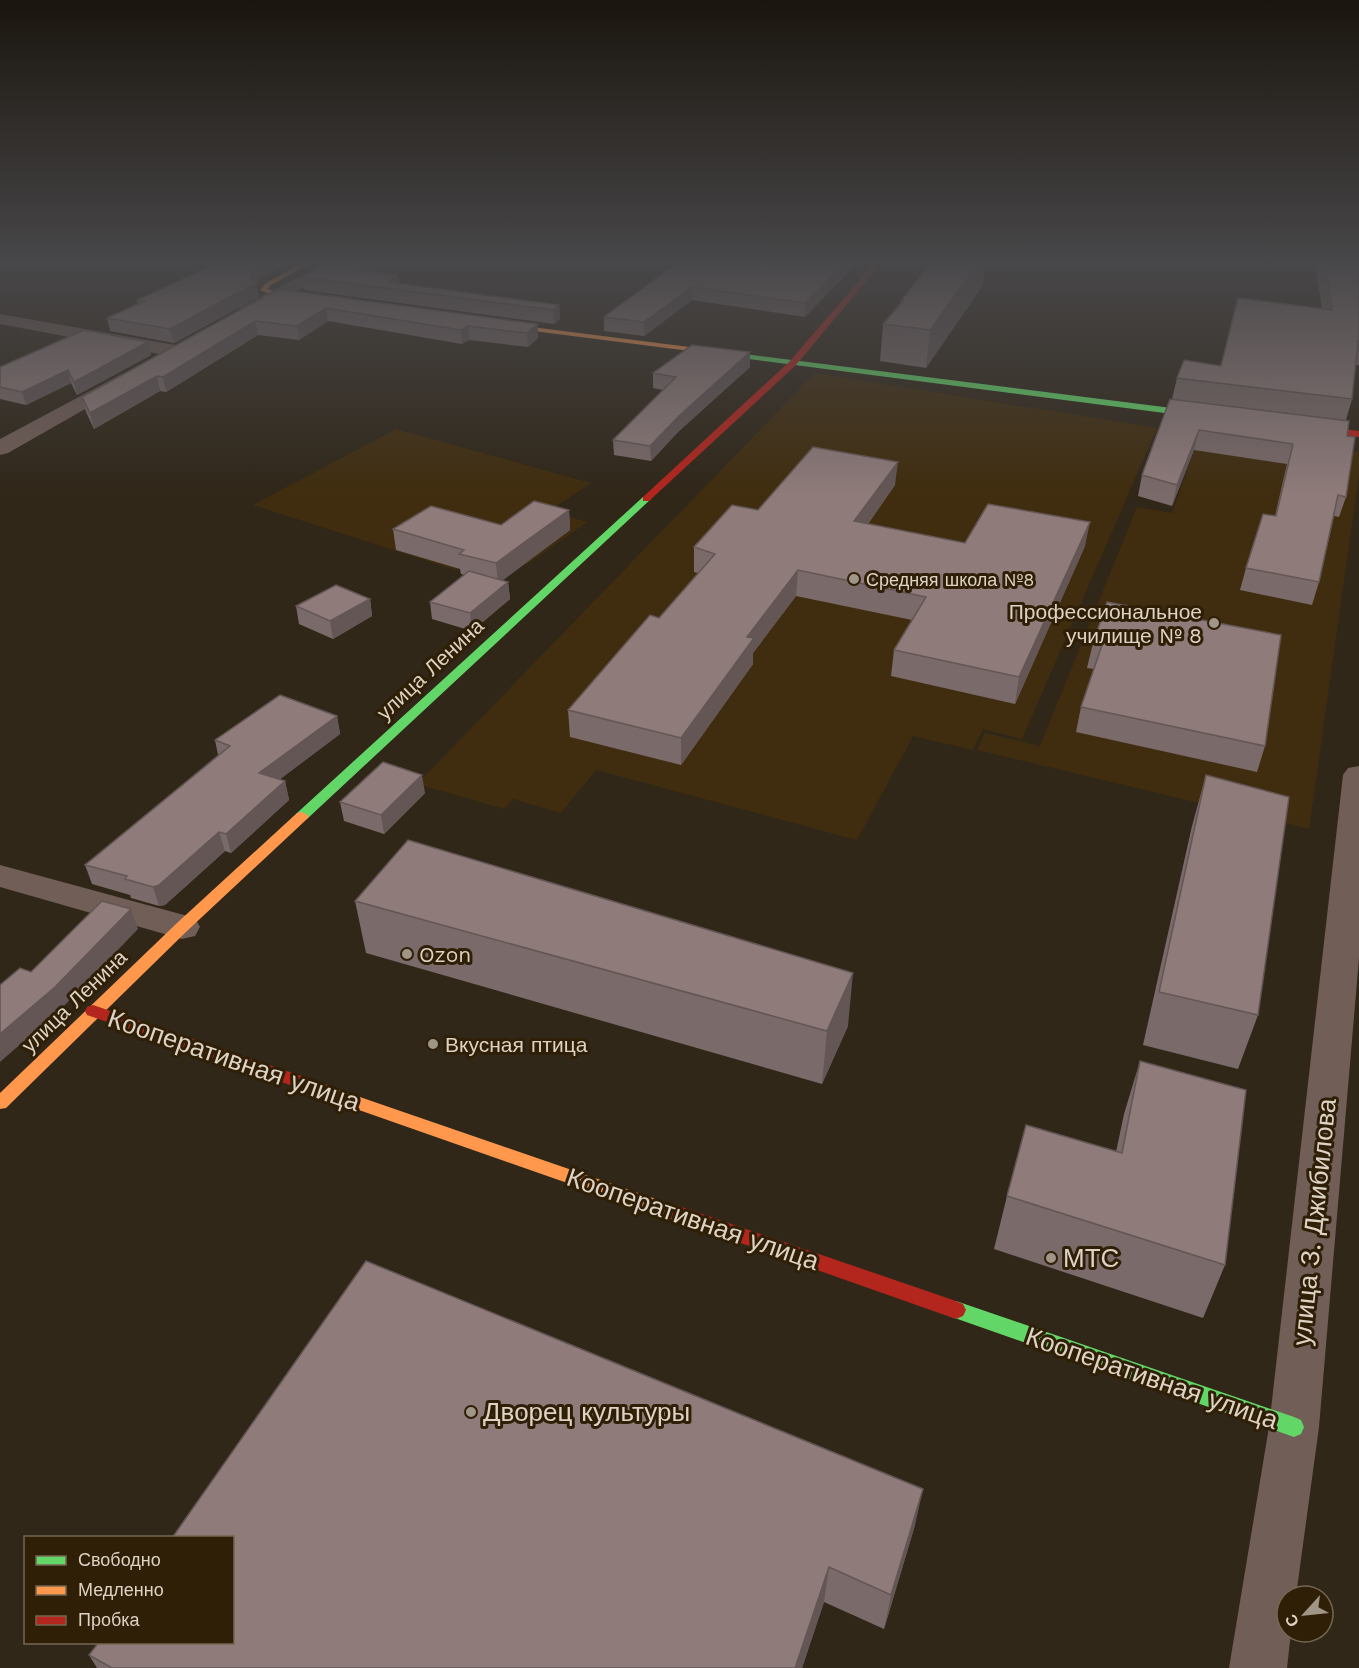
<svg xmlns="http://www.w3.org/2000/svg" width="1359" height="1668" font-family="'Work Sans',sans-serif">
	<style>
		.built { fill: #402d0f }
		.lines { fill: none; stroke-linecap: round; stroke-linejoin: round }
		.street { fill: #715e57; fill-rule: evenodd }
		.fast { fill: #63d668; fill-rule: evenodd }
		.slow { fill: #ff974d; fill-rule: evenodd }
		.jam { fill: #b3261e; fill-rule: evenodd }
		.wall { fill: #7a6a69 }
		.shaded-wall { fill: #635655 }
		.building { fill: #8e7b7a; stroke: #635655; stroke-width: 1.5 }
		.poi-dot { fill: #a09688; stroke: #2e1f06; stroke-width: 2 }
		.labels { text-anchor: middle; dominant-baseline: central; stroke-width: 6; stroke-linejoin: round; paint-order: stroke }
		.far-poi-label { font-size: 18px; fill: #ddd2c4; stroke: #2e1f06; text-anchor: start }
		.poi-label { font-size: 21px; fill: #ddd2c4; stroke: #2e1f06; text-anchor: start }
		.street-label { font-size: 21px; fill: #ddd2c4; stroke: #2e1f06 }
		.near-street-label { font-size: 26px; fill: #ddd2c4; stroke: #2e1f06 }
		.near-poi-label { font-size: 26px; fill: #ddd2c4; stroke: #2e1f06; text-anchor: start }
	</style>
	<rect width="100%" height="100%" fill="#302719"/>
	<path class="built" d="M815 373 1157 428 1022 739 983 729 973 750 913 736 857 840 596 770 561 813 513 799 504 809 417 784Z
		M1203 427 1359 452V474L1309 829 977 750 985 733 1040 746 1137 507 1172 513Z
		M396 429 591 483 549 511 587 522 526 565 484 552 456 570 253 505Z"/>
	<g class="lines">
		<path class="street" d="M331 260H352L252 316H240L237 312 240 308Z
			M0 314 175 345 182 347 185 351 182 355 175 357 0 324Z
			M122 374 129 376 132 380 129 384 8 453 0 455V439Z
			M1359 766V958L1319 1427 1296 1596H1287V1632H1291L1287 1668H1229L1269 1427 1343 775 1348 768Z
			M0 865 195 918 200 927 195 936 182 939 0 887Z"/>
		<path class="fast" d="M729 352 1211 413 1215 416 1211 419 726 356V352Z
			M643 497 651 499 307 819H297L295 816 297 813Z
			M956 1301 1294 1417 1301 1420 1304 1427 1301 1434 1294 1437 949 1316 946 1310 949 1304Z"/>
		<path class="slow" d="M308 260H317L271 285 268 289 278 293 319 299V303L277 297 260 290 266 283Z
			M492 322 729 352 733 354 729 356 495 326H492Z
			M302 812 309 816 307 819 187 931 6 1108 0 1109V1093L177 923 297 813Z
			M325 1085 679 1207 682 1212 679 1217 673 1220 319 1096 317 1091 319 1086Z"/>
		<path class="jam" d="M877 260H884L795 366 649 501H643V497L789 362Z
			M1304 424 1359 431V437L1301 429V425Z
			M93 1005 331 1086 333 1091 331 1096 325 1097 87 1015 85 1011 87 1007Z
			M673 1204 956 1301 963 1304 966 1310 963 1316 956 1319 667 1217 664 1212 667 1207Z"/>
	</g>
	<path class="wall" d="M681 260H860L805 317 692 300 644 336 604 331V317Z
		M1314 260H1359V365H1356L1352 399 1346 420 1347 436 1346 497 1339 517 1334 516 1319 582 1312 605 1240 590 1246 568 1275 516 1287 464 1194 450 1172 506 1138 496 1142 475 1172 399 1177 378 1221 366 1322 308Z
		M374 272 399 283 559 305 560 319 554 324 304 290 301 277Z
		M260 279 256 284 259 297 174 343 110 331 107 318 138 304 137 300Z
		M983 285 926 368 880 361 883 324 900 304 901 301Z
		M278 289 538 324V338L528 347 469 340 462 344 328 321 299 340 258 335 166 392 160 391 94 429 86 412 82 397Z
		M148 342 151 355 77 395 71 383 26 405 0 399V367Z
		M750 367 679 431 651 461 614 455 613 440 663 390 653 388V373Z
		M895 485 868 524 965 543 1085 546 1015 704 891 676 894 650 912 620 796 596 753 653V664L681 765 570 737 568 710 659 618 698 573 694 572V547L758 510Z
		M569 510 570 530 502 580 508 582 510 599 472 631 432 619 430 602 464 575 461 574 460 569 396 550 393 529 501 525Z
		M370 599 372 616 333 639 299 624 296 606Z
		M1107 602 1265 746 1257 772 1076 732 1081 707 1094 669 1087 668 1093 643Z
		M337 716 340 734 280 779 285 781 289 800 231 853 225 851 165 905 159 906 131 898 130 895 92 884 85 865 218 755 215 740Z
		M1206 775 1258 1015 1238 1069 1143 1045 1192 826Z
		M425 793 384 834 344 821 340 802Z
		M355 901 848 1026 822 1084 366 953Z
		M1140 1061 1225 1265 1203 1318 994 1249 1007 1196 1116 1152 1124 1114Z
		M915 1525 884 1629 824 1602 802 1668H97L89 1655Z"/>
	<path class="shaded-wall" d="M269 260H296L260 279 256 284 259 297 174 343 170 329 250 277 258 266Z
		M371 260H394L357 283 355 270Z
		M848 260H860L805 317V303Z
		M981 260H986L983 285 926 368 930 330Z
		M398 275 400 288 388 282Z
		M692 287V300L644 336V322Z
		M559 305 560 319 554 324 553 310Z
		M326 308 328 321 299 340 297 326Z
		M255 321 258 335 166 392 163 377Z
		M538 324V338L528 347 527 333Z
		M468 326 469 340 462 344 461 330Z
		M148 342 151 355 77 395 74 382Z
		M750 352V367L679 431 651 461 650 446 679 416Z
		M68 370 71 383 26 405 22 392Z
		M157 376 160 391 94 429 90 413Z
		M1199 430 1194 450 1172 506 1177 485Z
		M898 462 895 485 852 546 854 521Z
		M569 510 570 530 498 584 496 563Z
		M1090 522 1085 546 1015 704 1019 677Z
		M798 570 796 596 753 653V664L681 765V738L747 637Z
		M508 582 510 599 472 631 470 613Z
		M370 599 372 616 333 639 330 621Z
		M337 716 340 734 263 792 259 773Z
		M422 775 425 793 384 834 381 815Z
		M285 781 289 800 231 853 226 834Z
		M219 832 225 851 165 905 159 906 153 887Z
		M131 909 138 929 63 1007 0 1062V1034Z
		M853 973 848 1026 822 1084 827 1031Z
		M923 1489 915 1525 884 1629 891 1595Z
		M829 1567 824 1602 802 1668H795Z"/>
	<path class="building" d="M225 260H269L258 266 250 277 256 283 170 329 107 318 145 301 137 300Z
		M331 260H371L355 270 398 275 388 282 559 305 553 310 301 277Z
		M681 260H848L805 303 692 287 644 322 604 317Z
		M933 260H981L930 330 883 324 903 301H901Z
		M1324 260H1359V341H1358L1352 399 1177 378 1184 360 1221 366 1238 298 1332 310Z
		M278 289 538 324 527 333 468 326 461 330 326 308 297 326 255 321 163 377 157 376 90 413 82 397Z
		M84 330 148 342 74 382 68 370 22 392 0 387V367Z
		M692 345 750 352 679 416 650 446 613 440 676 377 653 373Z
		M1170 399 1349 421 1347 436 1355 437 1346 497 1338 495 1319 582 1246 568 1263 514 1276 516 1293 444 1199 430 1177 485 1142 475Z
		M813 447 898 462 854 521 965 543 988 504 1090 522 1019 677 894 650 926 597 798 570 747 637 754 638 681 738 568 710 650 615 659 618 715 554 694 547 732 505 758 510Z
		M534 501 569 510 496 563 459 554 464 550 393 529 431 506 501 525Z
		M469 571 508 582 470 613 430 602Z
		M336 585 370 599 330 621 296 606Z
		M1107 602 1281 635 1265 746 1081 707 1102 645 1093 643Z
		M280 695 337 716 259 773 285 781 226 834 219 832 159 885 153 887 125 879 127 876 85 865 230 746 215 740Z
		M383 762 422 775 381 815 340 802Z
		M1206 775 1289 797 1258 1015 1159 992Z
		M408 840 853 973 827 1031 355 901Z
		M102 901 131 909 55 987 0 1034V985L20 968 31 972Z
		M1140 1061 1246 1090 1225 1265 1007 1196 1026 1125 1122 1153Z
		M366 1261 923 1489 891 1595 829 1567 795 1668H112L89 1655 99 1642H232V1538H172Z"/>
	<linearGradient id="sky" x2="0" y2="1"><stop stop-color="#1a150e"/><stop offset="0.53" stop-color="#484749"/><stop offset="1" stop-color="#484749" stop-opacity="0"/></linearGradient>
	<rect width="1359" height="494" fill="url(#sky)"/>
	<g class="poi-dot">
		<circle cx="854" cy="579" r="6"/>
		<circle cx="1214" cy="623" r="6"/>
		<circle cx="407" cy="954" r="6"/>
		<circle cx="433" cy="1044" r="6"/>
		<circle cx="1051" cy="1258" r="6"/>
		<circle cx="471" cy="1412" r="6"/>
	</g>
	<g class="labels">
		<g class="far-poi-label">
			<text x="866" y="579">Средняя школа №8</text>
		</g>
		<g class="poi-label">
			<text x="1202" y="611" text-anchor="end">Профессиональное<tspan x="1202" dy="24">училище № 8</tspan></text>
			<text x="419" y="954">Ozon</text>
			<text x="445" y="1044">Вкусная птица</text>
		</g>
		<g class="street-label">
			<text transform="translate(430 669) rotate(-43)">улица Ленина</text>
			<text transform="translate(74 1001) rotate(-44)">улица Ленина</text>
		</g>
		<g class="near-street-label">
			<text transform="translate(234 1060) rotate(19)">Кооперативная улица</text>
			<text transform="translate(693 1219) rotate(19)">Кооперативная улица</text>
			<text transform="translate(1314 1222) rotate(-84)">улица З. Джибилова</text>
			<text transform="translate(1152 1378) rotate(19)">Кооперативная улица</text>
		</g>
		<g class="near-poi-label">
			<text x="1063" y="1258">МТС</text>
			<text x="483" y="1412">Дворец культуры</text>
		</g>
	</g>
	<rect x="24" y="1536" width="210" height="108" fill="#2e1f06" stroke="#746752" stroke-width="1.5"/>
	<rect x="36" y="1556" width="30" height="9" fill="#63d668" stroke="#746752" stroke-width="1.5"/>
	<text x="78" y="1566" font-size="18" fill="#ddd2c4">Свободно</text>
	<rect x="36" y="1586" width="30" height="9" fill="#ff974d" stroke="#746752" stroke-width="1.5"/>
	<text x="78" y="1596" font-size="18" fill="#ddd2c4">Медленно</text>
	<rect x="36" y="1616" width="30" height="9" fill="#b3261e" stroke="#746752" stroke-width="1.5"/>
	<text x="78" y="1626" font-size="18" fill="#ddd2c4">Пробка</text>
	<g transform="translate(1305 1614) rotate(243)"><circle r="28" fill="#2e1f06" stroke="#746752" stroke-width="1.5"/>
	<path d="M0-4.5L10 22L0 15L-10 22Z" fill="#a09688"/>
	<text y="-9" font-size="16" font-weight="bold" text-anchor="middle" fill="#ddd2c4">С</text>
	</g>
</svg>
